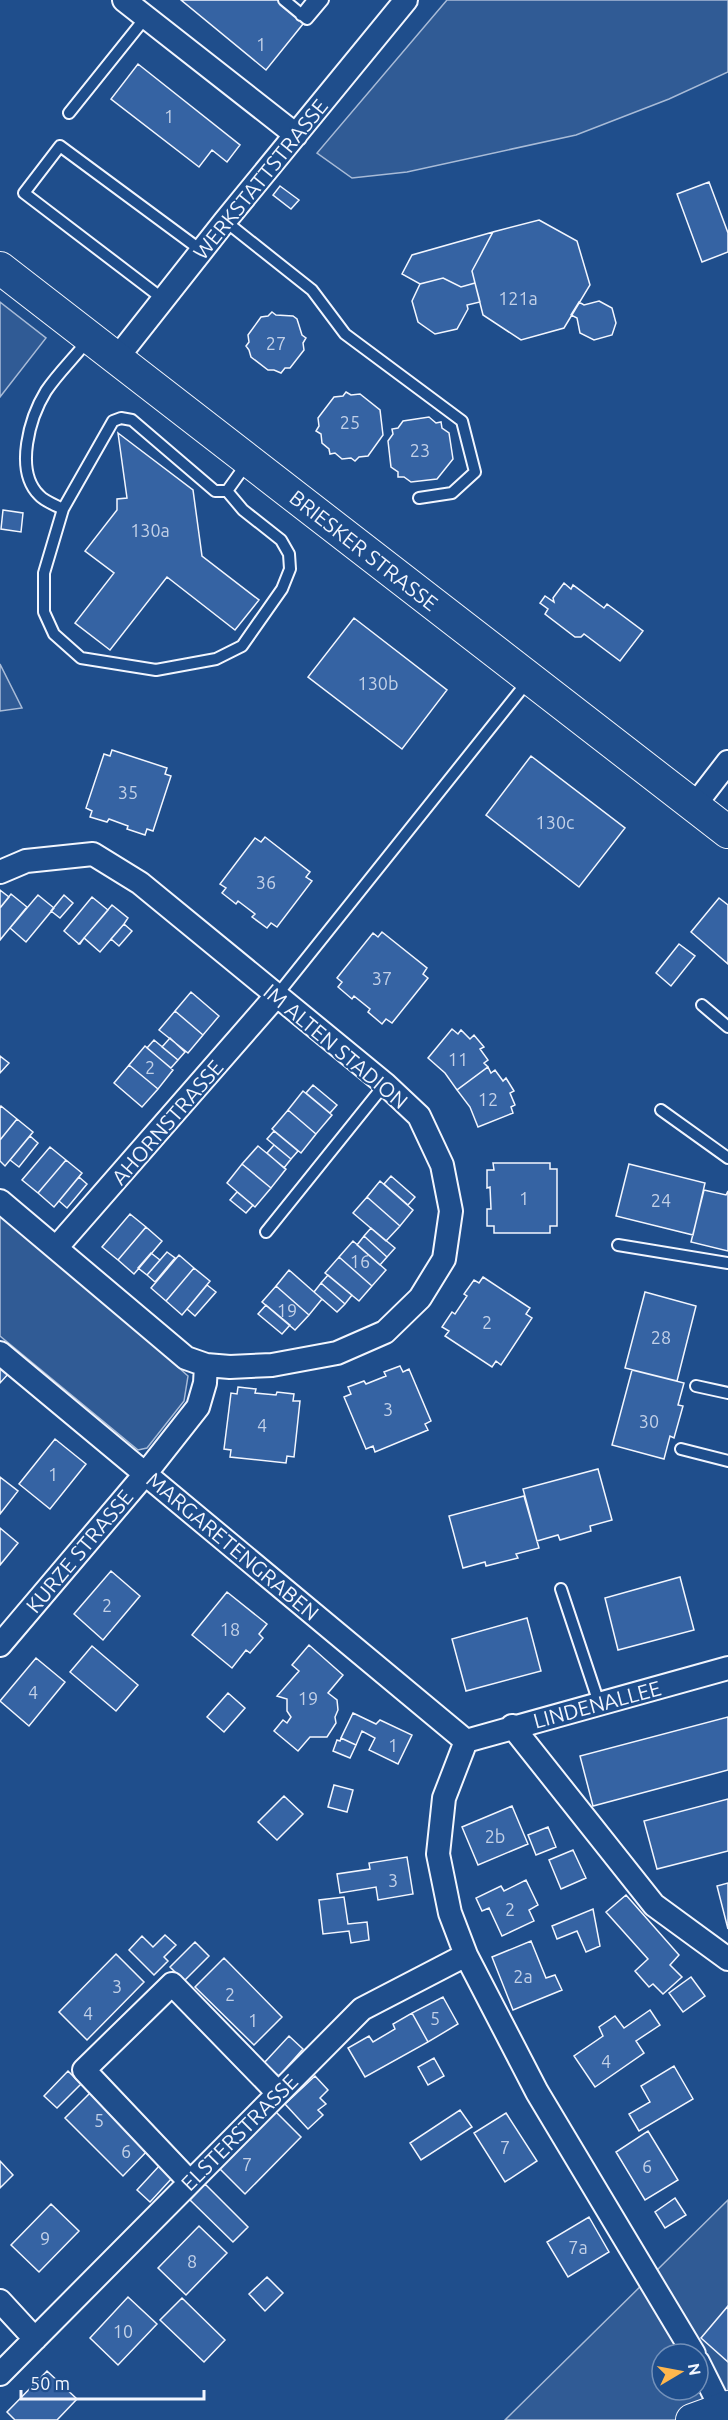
<svg xmlns="http://www.w3.org/2000/svg" width="728" height="2420" font-family="Ubuntu,sans-serif">
	<style>
		.green { fill: #305b95; stroke: #a8bbd7; stroke-width: 1.5; fill-rule: evenodd }
		.building { fill: #3563a3; stroke: #f2f6ff; stroke-width: 1.5 }
		.lines { fill: none; stroke-linecap: round; stroke-linejoin: round }
		.lane-casing { stroke: #f2f6ff; stroke-width: 14 }
		.street-casing { stroke: #f2f6ff; stroke-width: 26 }
		.secondary-casing { stroke: #f2f6ff; stroke-width: 34 }
		.lane { stroke: #1f4e8c; stroke-width: 10 }
		.street { stroke: #1f4e8c; stroke-width: 22 }
		.secondary { stroke: #1f4e8c; stroke-width: 32 }
		.labels { text-anchor: middle; dominant-baseline: central; stroke-width: 4.5; stroke-linejoin: round; paint-order: stroke }
		.number-label { font-size: 18px; fill: #c3d1e8 }
		.street-label { font-size: 21px; fill: #f2f6ff; stroke: #1f4e8c }
	</style>
	<rect width="100%" height="100%" fill="#1f4e8c"/>
	<path class="green" d="M447 0H728V72L669 99 576 135 407 172 352 178 317 153Z
		M0 302 46 338 0 397Z
		M0 664 22 708 0 711Z
		M0 1208 188 1376 184 1401 147 1448 138 1450 0 1336Z
		M728 2200V2420H505ZM662 2354H698V2390H662Z"/>
	<path class="building" d="M181 0H284L307 19 266 70Z
		M138 64 240 145 227 162 212 150 199 167 111 99Z
		M709 182 728 233V252L702 262 677 194Z
		M280 186 299 200 291 209 273 195Z
		M539 220 577 241 590 285 564 328 521 340 483 315 472 271 493 232Z
		M493 232 472 271 475 283 461 287 443 278 420 284 402 274 412 255Z
		M443 278 461 287 475 283 480 302 467 305 468 309 457 329 435 334 418 322 412 301 420 284Z
		M599 301 612 308 616 323 612 335 594 340 580 333 577 318 571 315 579 302 584 305Z
		M272 312 276 315 293 316 297 319 302 335 306 338 303 343 304 350 290 368H285L281 373 274 370H268L251 357 249 350 246 346 249 342 248 335 261 317 268 316Z
		M346 392 351 395 360 394 380 410 383 435 368 456 359 457 355 461 351 458 342 459 335 453 330 454 329 449 322 443 321 434 316 431 319 426 318 418 334 397 343 396Z
		M429 417 436 423 441 422 442 428 449 433 453 459 437 479 411 482 404 477H398V472L391 467 388 441 393 434 392 429 398 428 403 421Z
		M118 433 193 490 202 556 259 600 235 630 167 577 110 650 75 623 114 573 85 551 117 510V499L127 498Z
		M3 510 23 513 21 532 1 529Z
		M564 583 571 589 573 585 604 608 607 604 643 631 620 661 584 634 581 637H575L545 614 548 609 540 603 545 596 554 602 553 598Z
		M354 618 447 690 402 749 308 677Z
		M112 750 167 768 165 774 171 776 153 831 147 829 145 835 127 829 128 826 109 819 107 822 90 817 92 811 86 808 104 754 110 756Z
		M531 756 625 828 579 887 486 815Z
		M265 837 310 872 306 877 312 881 277 927 271 923 267 928 252 917 255 914 238 901 236 904 222 893 226 888 220 884 255 838 261 842Z
		M0 890 9 897 0 908Z
		M11 894 27 907 0 940V908Z
		M38 895 54 908 26 942 10 928Z
		M64 895 73 903 60 918 51 911Z
		M92 897 108 910 79 944 64 931Z
		M719 898 728 905V964L691 932Z
		M112 905 128 918 124 924 100 952 84 938 80 944H79Z
		M124 924 132 931 119 946 111 939Z
		M382 932 427 968 423 974 428 978 392 1023 386 1019 382 1024 368 1012 370 1009 354 996 352 999 338 987 342 982 337 978 373 933 378 937Z
		M679 944 695 956 671 986 656 973Z
		M191 992 219 1016 203 1035 175 1011Z
		M175 1011 203 1035 188 1053 159 1030Z
		M452 1029 458 1034 461 1030 470 1039 474 1035 484 1047 480 1049 488 1060 484 1063 488 1067 457 1090 445 1073 428 1058Z
		M170 1038 185 1052 178 1060 162 1047Z
		M154 1040 178 1060 171 1068 147 1048Z
		M145 1046 173 1070 158 1089 129 1065Z
		M0 1056 9 1063 0 1073Z
		M129 1065 158 1089 142 1107 114 1083Z
		M488 1067 491 1073 495 1070 503 1081 506 1078 514 1091 510 1093 515 1105 511 1107 513 1113 478 1127 470 1107 457 1090Z
		M313 1085 337 1105 330 1113 306 1093Z
		M303 1091 332 1115 316 1134 288 1110Z
		M1 1106 17 1119 0 1140V1108Z
		M288 1110 316 1134 301 1153 272 1129Z
		M17 1119 33 1132 5 1166 0 1161V1140Z
		M274 1131 298 1151 291 1159 267 1139Z
		M30 1136 38 1143 19 1167 10 1160Z
		M274 1145 291 1159 284 1168 267 1153Z
		M258 1146 286 1169 271 1188 242 1164Z
		M50 1147 66 1160 38 1193 22 1180Z
		M66 1160 82 1173 54 1207 38 1193Z
		M493 1163H550V1169H557V1226H550V1233H494V1226H487V1209H491L490 1187 487 1188V1170H494Z
		M242 1164 271 1188 255 1207 227 1183Z
		M629 1164 705 1183 693 1235 616 1216Z
		M391 1176 415 1197 408 1205 384 1184Z
		M79 1177 87 1184 67 1208 59 1201Z
		M380 1181 413 1210 400 1226 367 1197Z
		M704 1190 726 1195 728 1191V1251L691 1242Z
		M237 1192 253 1205 246 1213 230 1200Z
		M367 1197 400 1226 386 1241 353 1213Z
		M130 1214 146 1227 118 1260 102 1247Z
		M146 1227 162 1241 134 1274 118 1260Z
		M371 1228 395 1248 387 1257 364 1236Z
		M364 1236 387 1257 380 1265 357 1245Z
		M353 1241 386 1270 372 1286 339 1257Z
		M167 1252 175 1258 155 1282 147 1275Z
		M151 1253 160 1260 147 1275 138 1268Z
		M179 1255 194 1268 166 1301 151 1288Z
		M339 1257 372 1286 359 1301 325 1273Z
		M194 1268 210 1281 182 1315 166 1301Z
		M289 1270 322 1299 309 1315 276 1286Z
		M328 1275 352 1295 345 1304 321 1283Z
		M483 1277 530 1308 526 1314 532 1318 501 1365 496 1361 492 1367 445 1336 449 1331 442 1327 452 1312 455 1314 467 1296 464 1294 474 1280 479 1283Z
		M321 1283 345 1304 337 1312 314 1292Z
		M207 1285 216 1292 195 1316 187 1309Z
		M276 1286 309 1315 295 1330 262 1302Z
		M645 1292 696 1306 677 1381 625 1368Z
		M266 1305 290 1325 282 1334 258 1314Z
		M0 1365 9 1373 0 1383Z
		M400 1366 403 1372 409 1369 431 1421 425 1424 428 1430 375 1452 373 1446 366 1449 344 1397 351 1394 348 1387 364 1381 366 1384 386 1376 384 1372Z
		M632 1370 684 1383 678 1405 683 1406 674 1438 670 1436 664 1459 612 1445Z
		M238 1387 256 1389 255 1393 276 1395 277 1392 294 1394 293 1401H300L294 1457 287 1456 286 1463 230 1457 231 1450 224 1449 231 1393 237 1394Z
		M55 1439 86 1464 50 1509 19 1484Z
		M598 1469 612 1520 590 1526 591 1531 560 1540 558 1535 537 1541 523 1489Z
		M0 1477 18 1491 0 1514Z
		M524 1496 539 1548 516 1554 518 1558 486 1566 485 1562 463 1568 449 1516Z
		M0 1528 18 1543 0 1565Z
		M111 1571 140 1596 103 1640 74 1614Z
		M680 1577 694 1630 618 1650 605 1598Z
		M227 1592 267 1624 259 1634 263 1638 250 1653 246 1650 232 1668 192 1635Z
		M527 1618 541 1671 466 1691 452 1639Z
		M309 1645 343 1675 328 1693 337 1700 338 1710 335 1717 336 1723 327 1737H310L298 1751 274 1731 283 1720 287 1723 291 1717 287 1711V1699L277 1696 299 1671 292 1665Z
		M92 1646 138 1685 116 1711 70 1672Z
		M36 1658 65 1682 29 1726 0 1701Z
		M228 1693 245 1708 224 1732 207 1717Z
		M353 1713 376 1724 380 1720 412 1735 398 1764 369 1750 375 1738 362 1731 356 1745 341 1738Z
		M728 1717V1770L593 1806 580 1756Z
		M341 1738 356 1745 350 1758 333 1751 337 1740 340 1741Z
		M334 1785 353 1790 347 1812 328 1807Z
		M284 1796 303 1814 277 1840 258 1822Z
		M728 1799V1851L657 1869 644 1821Z
		M512 1806 528 1844 478 1865 462 1827Z
		M548 1827 556 1847 536 1855 528 1835Z
		M573 1850 586 1878 561 1889 549 1860Z
		M407 1857 413 1894 378 1900 376 1887 340 1893 337 1874 370 1869 369 1863Z
		M526 1880 538 1905 529 1910 534 1921 502 1936 489 1908 482 1911 476 1898 501 1886 504 1891Z
		M728 1883V1929L717 1886Z
		M626 1895 679 1955 670 1965 682 1977 663 1994 653 1984 649 1987 635 1971 648 1959 606 1912Z
		M344 1897 348 1924 367 1922 369 1940 351 1943 349 1931 323 1934 319 1900Z
		M593 1909 600 1946 586 1952 577 1931 557 1939 552 1926Z
		M165 1935 176 1945 164 1957 168 1961 154 1975 129 1950 142 1936 153 1947Z
		M531 1941 546 1978 555 1975 562 1990 513 2010 492 1957Z
		M195 1942 209 1956 184 1981 170 1967Z
		M116 1954 144 1982 87 2040 59 2012Z
		M224 1958 282 2017 254 2045 195 1987Z
		M691 1977 705 1996 683 2012 669 1993Z
		M443 1997 458 2024 428 2042 412 2013Z
		M650 2010 660 2025 636 2041 644 2053 595 2087 574 2056 603 2036 599 2027 615 2016 624 2028Z
		M412 2013 428 2042 365 2077 348 2048 369 2036 373 2042 395 2029 393 2024Z
		M289 2036 303 2049 279 2076 264 2063Z
		M434 2058 444 2076 428 2085 418 2067Z
		M674 2066 693 2099 639 2131 629 2114 650 2102 641 2086Z
		M68 2071 81 2084 57 2108 44 2096Z
		M315 2076 328 2090 320 2098 326 2104 318 2110 323 2115 308 2129 285 2104Z
		M94 2089 151 2147 123 2176 65 2118Z
		M273 2109 301 2137 245 2194 217 2166Z
		M460 2110 472 2127 421 2160 410 2143Z
		M506 2113 537 2161 505 2182 474 2133Z
		M648 2131 678 2180 645 2200 616 2152Z
		M0 2161 13 2175 0 2188Z
		M160 2165 173 2177 150 2202 137 2190Z
		M205 2184 248 2227 233 2242 190 2200Z
		M675 2198 686 2215 665 2228 655 2212Z
		M51 2204 79 2231 39 2272 11 2245Z
		M589 2217 609 2252 568 2277 547 2242Z
		M199 2226 227 2253 186 2295 158 2268Z
		M267 2277 283 2293 265 2311 249 2294Z
		M128 2297 157 2324 118 2365 90 2338Z
		M182 2298 225 2340 204 2362 160 2320Z
		M728 2306V2362L701 2338Z
		M47 2371 77 2399 57 2420H15L7 2412Z"/>
	<g class="lines">
		<g class="lane-casing">
			<path id="lane" d="M284 0 307 19 323 0
				M301 15 313 0
				M69 113 146 17
				M225 221 312 290 345 334 462 421 475 472 452 493 419 498
				M163 299 24 193 60 146 202 251
				M227 491 243 510 281 540 289 554 290 569 282 589 242 646 216 659 156 670 81 658 54 634 44 612V573L63 509 113 421 121 418 132 420 215 491H227L247 463
				M63 509C55 505 44 501 39 495 14 470 30 417 46 391 58 373 75 357 88 340
				M277 995 528 681
				M702 1005 728 1027
				M661 1110 728 1158
				M266 1232 385 1084
				M618 1245 728 1263
				M696 1386 728 1393
				M681 1449 728 1461
				M561 1589 599 1703"/>
		</g>
		<g class="street-casing">
			<path id="street" d="M124 0 296 135
				M117 358 225 221 406 0
				M694 806 728 762
				M0 872 26 861 93 854 140 883 385 1084 419 1116 442 1165 451 1211 444 1259 420 1298 385 1332 337 1353 272 1365 230 1367 206 1365 186 1358 0 1201
				M56 1248 277 995
				M0 1353 466 1741
				M0 1645 146 1473 198 1407 205 1383 206 1365
				M512 1726 654 1905 728 1959
				M466 1741 444 1798 438 1854 450 1913 466 1955 537 2092 694 2354
				M466 1741 728 1668
				M190 2182 84 2070 172 1984 278 2093
				M0 2301 35 2339
				M698 2362 721 2408
				M0 2374 362 2009 466 1955"/>
		</g>
		<g class="secondary-casing">
			<path id="secondary" d="M0 268 728 832
				M692 2420 728 2407"/>
		</g>
		<use href="#lane" class="lane"/>
		<use href="#street" class="street"/>
		<use href="#secondary" class="secondary"/>
	</g>
	<g class="labels">
		<g class="number-label">
			<text x="261" y="44">1</text>
			<text x="169" y="116">1</text>
			<text x="518" y="298">121a</text>
			<text x="276" y="343">27</text>
			<text x="350" y="422">25</text>
			<text x="420" y="450">23</text>
			<text x="150" y="530">130a</text>
			<text x="378" y="683">130b</text>
			<text x="128" y="792">35</text>
			<text x="555" y="822">130c</text>
			<text x="266" y="882">36</text>
			<text x="382" y="978">37</text>
			<text x="458" y="1059">11</text>
			<text x="150" y="1067">2</text>
			<text x="488" y="1099">12</text>
			<text x="524" y="1198">1</text>
			<text x="661" y="1200">24</text>
			<text x="360" y="1261">16</text>
			<text x="287" y="1310">19</text>
			<text x="487" y="1322">2</text>
			<text x="661" y="1337">28</text>
			<text x="388" y="1409">3</text>
			<text x="649" y="1421">30</text>
			<text x="262" y="1425">4</text>
			<text x="53" y="1474">1</text>
			<text x="107" y="1605">2</text>
			<text x="230" y="1629">18</text>
			<text x="33" y="1692">4</text>
			<text x="308" y="1698">19</text>
			<text x="393" y="1745">1</text>
			<text x="495" y="1836">2b</text>
			<text x="393" y="1880">3</text>
			<text x="510" y="1909">2</text>
			<text x="523" y="1976">2a</text>
			<text x="117" y="1986">3</text>
			<text x="230" y="1994">2</text>
			<text x="88" y="2013">4</text>
			<text x="435" y="2018">5</text>
			<text x="253" y="2020">1</text>
			<text x="606" y="2061">4</text>
			<text x="99" y="2120">5</text>
			<text x="505" y="2147">7</text>
			<text x="126" y="2151">6</text>
			<text x="247" y="2164">7</text>
			<text x="647" y="2166">6</text>
			<text x="45" y="2238">9</text>
			<text x="578" y="2247">7a</text>
			<text x="192" y="2261">8</text>
			<text x="123" y="2331">10</text>
		</g>
		<g class="street-label">
			<text transform="translate(260 179) rotate(-51)">WERKSTATTSTRASSE</text>
			<text transform="translate(364 550) rotate(38)">BRIESKER STRASSE</text>
			<text transform="translate(336 1046) rotate(40)">IM ALTEN STADION</text>
			<text transform="translate(167 1122) rotate(-49)">AHORNSTRASSE</text>
			<text transform="translate(233 1546) rotate(40)">MARGARETENGRABEN</text>
			<text transform="translate(79 1551) rotate(-50)">KURZE STRASSE</text>
			<text transform="translate(597 1704) rotate(-15)">LINDENALLEE</text>
			<text transform="translate(239 2132) rotate(-45)">ELSTERSTRASSE</text>
		</g>
	</g>
	<g transform="translate(680 2372) rotate(80)"><circle r="28" fill="#1f4e8c" stroke="#7391ba" stroke-width="1.5"/>
	<path d="M0-4.5L10 22L0 15L-10 22Z" fill="#ffb74d"/>
	<text y="-9" font-size="16" font-weight="bold" text-anchor="middle" fill="#f2f6ff">N</text>
	</g>
	<path d="M21 2390v9h183v-9" fill="none" stroke="#f2f6ff" stroke-width="3"/>
	<text x="30" y="2390" font-size="18" fill="#f2f6ff" stroke="#1f4e8c" stroke-width="4.5" paint-order="stroke">50 m</text>
</svg>
